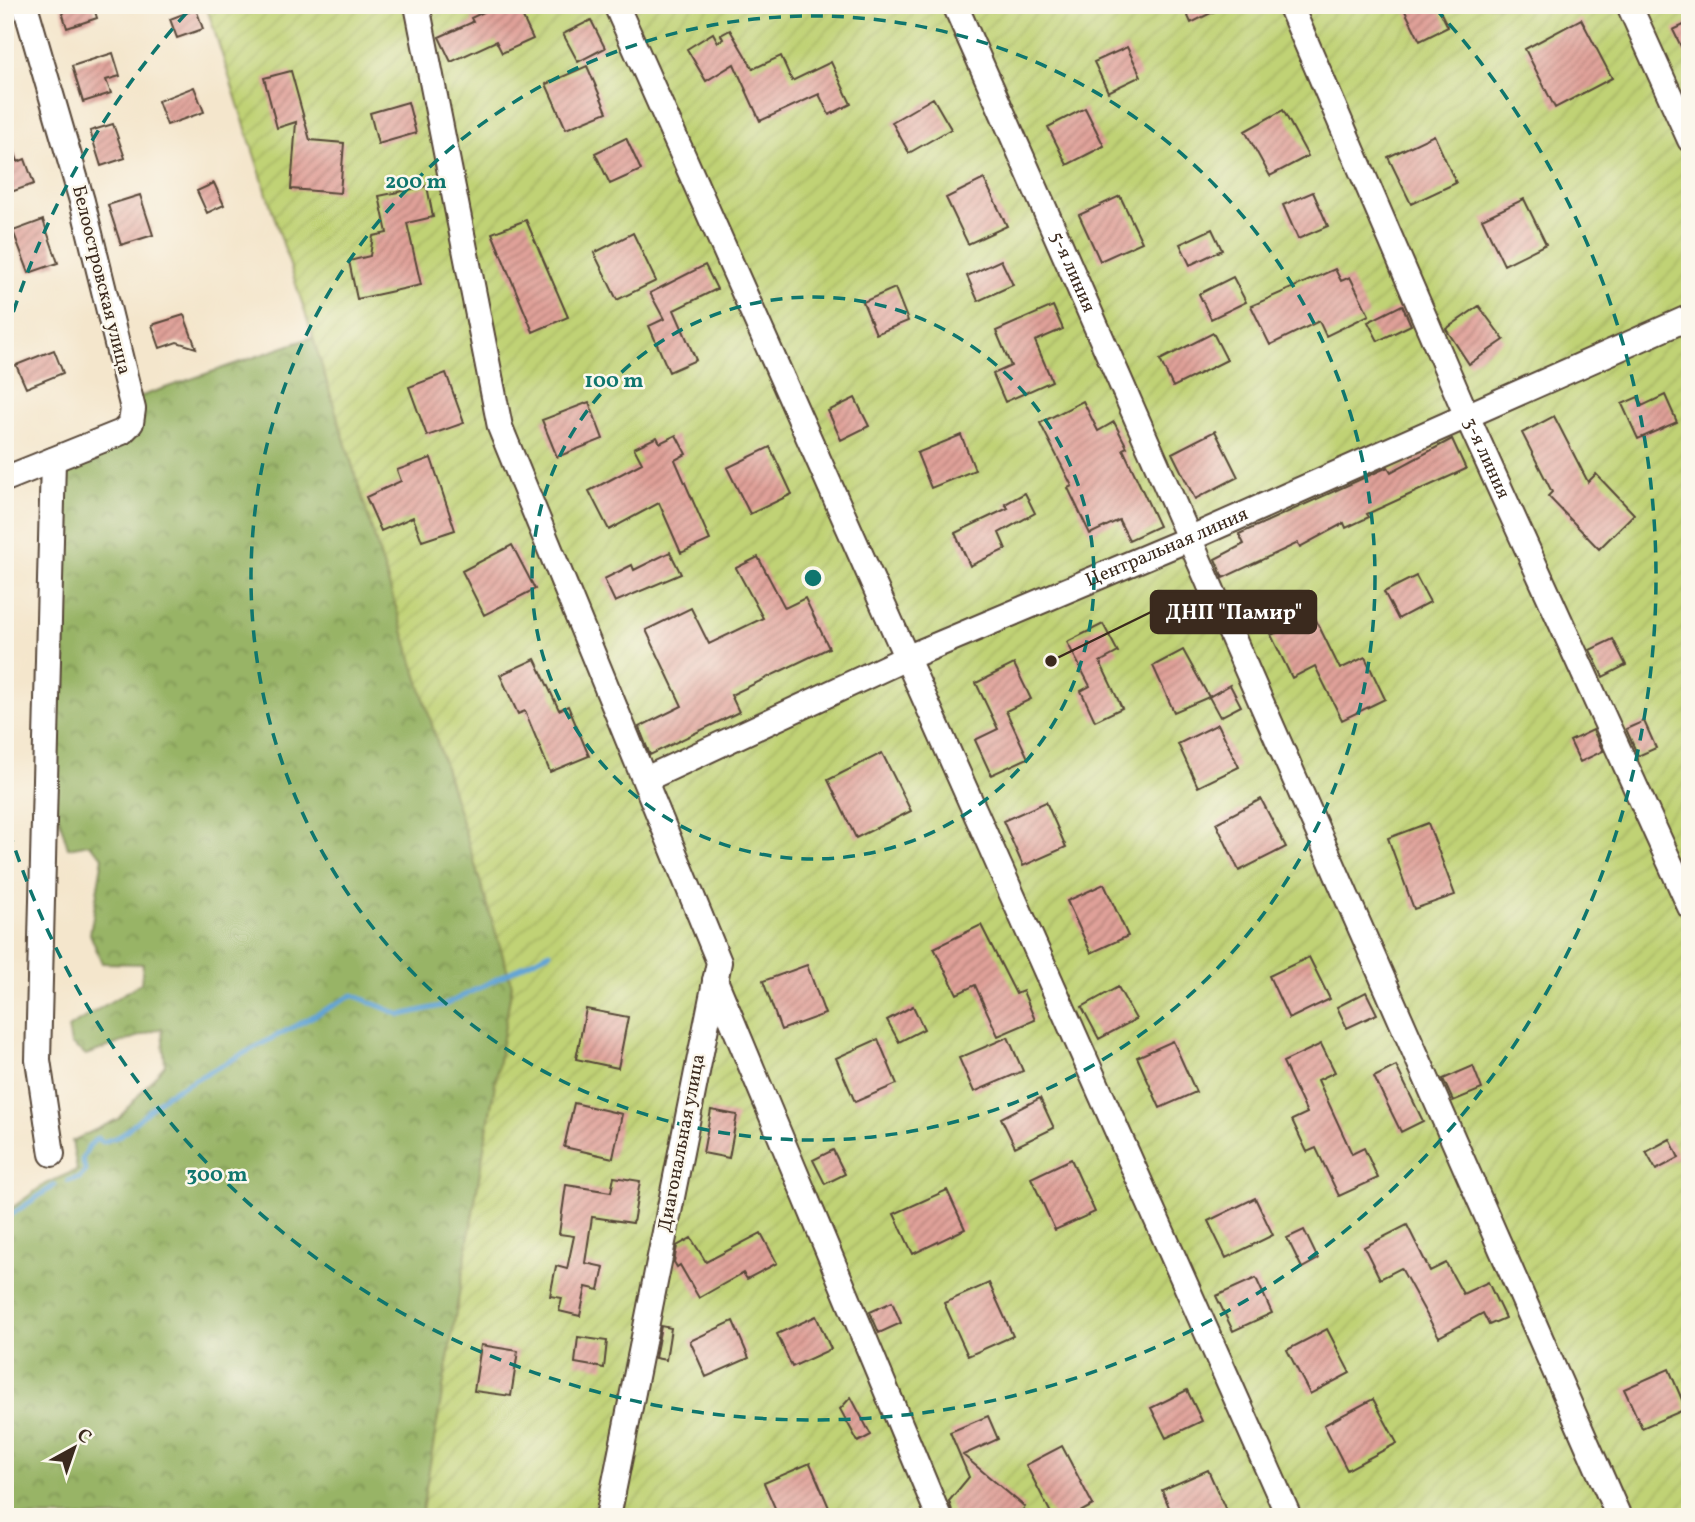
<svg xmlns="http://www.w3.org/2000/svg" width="1695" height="1522" font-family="Vollkorn,serif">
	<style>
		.forest { fill: url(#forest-crowns); stroke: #6a6f42; stroke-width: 2 }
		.garden { fill: url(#garden-furrows); stroke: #7e7e4a; stroke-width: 2 }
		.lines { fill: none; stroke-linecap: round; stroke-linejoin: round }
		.stream { stroke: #62a4d6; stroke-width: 5 }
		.building { fill: url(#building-hatch) }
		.minor-casing { stroke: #574638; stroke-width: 28 }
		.minor { stroke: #fff; stroke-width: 24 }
		.ring { fill: none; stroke: #0f766e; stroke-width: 3.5; stroke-dasharray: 12 9 }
		.labels { text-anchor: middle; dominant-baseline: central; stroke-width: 5; stroke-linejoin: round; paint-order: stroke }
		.street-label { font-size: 19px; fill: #3b2a1e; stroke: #fbf7ec }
		.centre { fill: #0f766e; stroke: #fbf7ec; stroke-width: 3.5 }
		.ring-label { font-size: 21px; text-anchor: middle; font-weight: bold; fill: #0f766e; stroke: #fbf7ec; stroke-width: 5; stroke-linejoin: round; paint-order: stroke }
		.leader { fill: none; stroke: #3b2a1e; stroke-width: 2.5 }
		.callout-dot { fill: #3b2a1e; stroke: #fbf7ec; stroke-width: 2.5 }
		.callout { fill: #3b2a1e; stroke: #3b2a1e; stroke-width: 2.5 }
		.callout-label { font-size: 21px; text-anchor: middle; font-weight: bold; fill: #fff }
	</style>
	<defs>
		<pattern id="forest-crowns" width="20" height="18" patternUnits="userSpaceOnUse" patternTransform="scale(1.75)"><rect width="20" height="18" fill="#98b466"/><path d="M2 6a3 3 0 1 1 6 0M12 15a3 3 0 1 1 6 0" fill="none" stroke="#7d9353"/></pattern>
		<pattern id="garden-furrows" width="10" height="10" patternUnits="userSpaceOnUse" patternTransform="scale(1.75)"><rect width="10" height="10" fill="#c0d275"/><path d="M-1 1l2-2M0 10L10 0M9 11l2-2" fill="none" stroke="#a6b465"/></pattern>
		<pattern id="building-hatch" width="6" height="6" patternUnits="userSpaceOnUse" patternTransform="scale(1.75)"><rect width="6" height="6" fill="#e0a199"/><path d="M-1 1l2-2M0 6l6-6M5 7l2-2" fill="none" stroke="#b7837c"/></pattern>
	</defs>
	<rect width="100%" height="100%" fill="#fbf7ec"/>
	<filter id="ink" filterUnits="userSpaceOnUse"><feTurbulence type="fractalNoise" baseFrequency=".0143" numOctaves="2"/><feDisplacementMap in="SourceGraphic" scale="14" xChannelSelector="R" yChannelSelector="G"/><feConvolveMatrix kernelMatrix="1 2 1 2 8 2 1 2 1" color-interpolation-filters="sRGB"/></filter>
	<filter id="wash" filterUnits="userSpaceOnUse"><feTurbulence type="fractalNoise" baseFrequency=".00686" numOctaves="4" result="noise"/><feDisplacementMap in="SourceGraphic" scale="28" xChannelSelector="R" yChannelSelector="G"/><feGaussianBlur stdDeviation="1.57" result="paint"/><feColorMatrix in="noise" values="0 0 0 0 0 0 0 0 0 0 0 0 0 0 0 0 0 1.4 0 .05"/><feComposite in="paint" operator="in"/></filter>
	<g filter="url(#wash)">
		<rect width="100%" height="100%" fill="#f4e6cc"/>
		<path class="forest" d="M313 337 512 985 421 1517H5V1213L45 1184 77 1170 72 1141 118 1119 165 1065 162 1028 86 1055 71 1044 68 1028 141 983 143 964 102 963 90 934 103 857 89 844 68 848 45 771 53 476 122 432 133 399Z"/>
		<path class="garden" d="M206 5H1690V1517H421L512 985 313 337Z"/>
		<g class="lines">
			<path class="stream" d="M68 1181 79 1178 86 1171 82 1160 89 1146 97 1138 103 1142 120 1136 166 1095 353 995 401 1015 445 1005 550 952
				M5 1219 55 1185"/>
		</g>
		<g id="blocks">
			<path class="building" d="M60 5H93L97 18 67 28Z
				M498 5H517L533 39 502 53 496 41 451 62 439 37 473 22 471 18Z
				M1183 5H1227L1191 23Z
				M1402 5H1437L1448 27 1420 41Z
				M196 9 203 29 177 38 170 19Z
				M1581 19 1612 78 1555 108 1525 49Z
				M591 20 605 48 578 62 563 34Z
				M1690 22V65L1673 30Z
				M730 30 753 69 781 56 792 81 831 62 851 104 829 115 819 94 760 121 734 64 706 81 687 49 713 33 718 42 723 39 721 35Z
				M1127 47 1141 76 1108 92 1094 62Z
				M113 53 120 76 106 80 111 93 83 102 72 66Z
				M587 66 607 112 566 129 546 84Z
				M291 71 310 140 344 143 340 193 291 189 296 122 277 128 264 78Z
				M194 87 204 112 167 125 158 101Z
				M933 98 951 129 909 153 892 122Z
				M408 102 416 133 378 144 370 113Z
				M1085 108 1104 146 1067 165 1048 127Z
				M1283 110 1308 156 1270 176 1245 131Z
				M113 124 125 158 101 166 90 131Z
				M5 131H8L18 162 25 159 34 184 5 194Z
				M1434 135 1456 183 1411 204 1388 157Z
				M626 138 641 170 610 184 595 153Z
				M984 179 1007 226 968 244 946 198Z
				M214 183 224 205 207 213 197 191Z
				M427 186 433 217 407 223 421 285 357 299 349 261 370 256 373 236 387 233 379 196Z
				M1313 192 1328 226 1298 239 1283 205Z
				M140 195 153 235 121 245 108 205Z
				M1120 196 1142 242 1100 261 1079 215Z
				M1524 199 1546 244 1504 265 1482 219Z
				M43 220 58 263 29 273 13 231Z
				M526 220 568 317 533 332 492 233Z
				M1212 229 1222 250 1190 265 1180 244Z
				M633 233 656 281 617 300 594 253Z
				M1001 260 1013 285 978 301 967 276Z
				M705 265 717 289 674 310 696 360 669 372 649 326 664 319 650 293Z
				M1335 269 1341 281 1350 277 1369 315 1326 336 1319 321 1270 345 1251 306Z
				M1233 277 1246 302 1211 319 1199 294Z
				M895 288 908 321 876 334 863 302Z
				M1402 305 1411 325 1378 341 1368 322Z
				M1053 306 1063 329 1035 341 1052 381 1005 402 993 374 1011 366 996 331Z
				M1479 306 1504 340 1469 364 1446 329Z
				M184 315 196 348 177 342 160 348 152 325Z
				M1213 333 1227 360 1173 387 1160 360Z
				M54 350 63 373 26 388 16 365Z
				M446 373 464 423 427 436 409 387Z
				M1665 395 1677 422 1638 439 1622 404 1638 397 1642 406Z
				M855 398 869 426 841 440 828 411Z
				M1083 401 1098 431 1114 422 1127 447 1123 449 1159 526 1129 540 1119 520 1090 534 1068 488 1072 486 1040 423Z
				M589 402 603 439 557 457 542 420Z
				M1554 416 1588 482 1596 474 1634 514 1599 549 1548 496 1552 492 1522 433Z
				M1215 431 1238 477 1195 499 1172 453Z
				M676 435 686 454 675 460 710 540 681 553 659 503 609 530 589 491 642 463 634 448 657 437 660 443Z
				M961 435 975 470 931 488 917 453Z
				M1452 439 1466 469 1367 514 1369 517 1346 528 1344 523 1300 547 1298 543 1223 578 1215 559 1244 544 1239 534 1388 467 1391 472Z
				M770 447 792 494 750 514 727 468Z
				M431 458 455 530 422 541 413 517 381 531 366 497 401 481 397 470Z
				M1025 493 1035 513 999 533 1006 549 970 566 955 533 1008 508 1005 504Z
				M512 545 535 589 484 615 462 571Z
				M670 552 681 574 615 602 604 579 632 565 634 570Z
				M758 557 785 608 805 598 829 648 731 695 739 712 650 755 639 727 682 706 646 630 691 608 709 644 763 618 736 568Z
				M1416 576 1430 602 1398 619 1384 592Z
				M1313 614 1340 669 1365 657 1385 699 1342 720 1315 666 1292 678 1271 635Z
				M1103 624 1118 652 1100 662 1122 708 1095 721 1081 691 1090 686 1067 642Z
				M1613 639 1626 665 1603 677 1590 650Z
				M1183 650 1209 697 1174 712 1153 666Z
				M535 659 559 710 568 706 589 756 550 772 525 711 518 714 500 675Z
				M1014 664 1031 699 1006 711 1028 758 991 775 975 740 998 729 976 683Z
				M1230 685 1241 706 1220 717 1209 697Z
				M1644 721 1656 748 1638 756 1626 729Z
				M1218 724 1239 767 1198 787 1178 744Z
				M1593 730 1603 751 1580 762 1570 741Z
				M882 753 911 811 856 838 828 780Z
				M1261 799 1286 847 1239 871 1216 823Z
				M1046 802 1066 847 1023 866 1003 821Z
				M1428 823 1455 895 1414 909 1388 838Z
				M1104 884 1128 936 1091 953 1067 901Z
				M981 925 1016 994 1023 991 1035 1020 998 1036 975 985 957 994 934 948Z
				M1309 957 1330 999 1289 1019 1269 976Z
				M807 965 825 1014 781 1030 763 981Z
				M1118 987 1136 1019 1099 1039 1082 1007Z
				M1366 992 1377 1014 1347 1028 1337 1007Z
				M913 1006 924 1029 899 1042 887 1020Z
				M586 1009 628 1017 618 1068 576 1059Z
				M1008 1037 1023 1071 974 1092 959 1058Z
				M878 1039 897 1084 855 1102 836 1058Z
				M1173 1041 1196 1092 1160 1108 1137 1057Z
				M1321 1044 1335 1072 1318 1080 1352 1154 1364 1148 1378 1178 1339 1196 1316 1148 1307 1152 1292 1120 1307 1113 1283 1062Z
				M1396 1066 1423 1121 1401 1132 1374 1077Z
				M1473 1066 1482 1089 1453 1101 1443 1079Z
				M1040 1098 1054 1128 1015 1147 1001 1118Z
				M574 1103 622 1114 613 1158 564 1147Z
				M711 1110 737 1115 729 1158 703 1153Z
				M1670 1139 1679 1158 1656 1170 1646 1152Z
				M833 1150 845 1174 825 1184 813 1160Z
				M1071 1159 1095 1212 1055 1230 1031 1178Z
				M614 1177 640 1181 633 1223 592 1217 585 1263 604 1267 599 1290 586 1287 580 1316 559 1311 562 1298 550 1296 556 1266 567 1269 574 1236 559 1234 566 1185 611 1192Z
				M947 1190 965 1229 913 1254 894 1214Z
				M1255 1198 1273 1235 1226 1258 1208 1221Z
				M1407 1225 1430 1271 1446 1263 1463 1294 1488 1282 1505 1318 1489 1325 1483 1313 1439 1337 1401 1268 1380 1279 1364 1247Z
				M1304 1230 1318 1259 1302 1268 1287 1238Z
				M761 1233 777 1263 747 1279 743 1273 699 1298 680 1265 677 1267 674 1262 677 1246 691 1238 706 1262Z
				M1256 1278 1272 1313 1233 1331 1216 1296Z
				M989 1283 1013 1336 968 1356 944 1303Z
				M892 1302 901 1323 879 1333 870 1312Z
				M816 1316 831 1349 792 1367 777 1334Z
				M733 1321 749 1358 706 1377 690 1341Z
				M661 1326 671 1328 666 1360 655 1358Z
				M1327 1329 1350 1373 1310 1394 1287 1350Z
				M578 1337 607 1341 604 1368 575 1363Z
				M481 1345 518 1351 511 1396 474 1391Z
				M1669 1369 1686 1409 1642 1428 1624 1389Z
				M1187 1390 1202 1421 1166 1438 1151 1408Z
				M851 1397 871 1435 858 1442 840 1409Z
				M1373 1399 1397 1443 1347 1470 1324 1425Z
				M988 1416 998 1439 963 1455 1025 1507 1017 1517H954L949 1501 969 1477 950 1432Z
				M1062 1446 1093 1505 1071 1517H1053L1026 1465Z
				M810 1463 833 1517H779L764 1483Z
				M1208 1470 1229 1517H1173L1162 1490Z"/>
		</g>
	</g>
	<g filter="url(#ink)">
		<use href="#blocks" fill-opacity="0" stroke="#574638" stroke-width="2"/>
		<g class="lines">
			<g class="minor-casing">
				<g id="minor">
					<path d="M417 5 500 427 719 962 608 1517"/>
					<path d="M616 5 1289 1517"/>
					<path id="s1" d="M955 5 1619 1517"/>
					<path id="s2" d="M1290 5 1466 414 1690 907"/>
					<path d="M1629 5 1690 140"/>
					<path d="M5 479 122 432 131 423 133 409 82 201 25 5"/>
					<path id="s3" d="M646 779 906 658 1191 538 1690 317"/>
					<path d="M715 980 939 1517"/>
					<path d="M52 1154 38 1060 53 460"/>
				</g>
			</g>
			<use href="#minor" class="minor"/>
		</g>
	</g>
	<g class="ring">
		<circle cx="813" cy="578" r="281"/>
		<circle cx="813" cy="578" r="562"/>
		<path d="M7 332A843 843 0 0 1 191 8M1435 8A843 843 0 1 1 7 824"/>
	</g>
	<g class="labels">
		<g class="street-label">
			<text stroke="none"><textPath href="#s1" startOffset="292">5-я линия</textPath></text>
			<text transform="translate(101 280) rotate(76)">Белоостровская улица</text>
			<text stroke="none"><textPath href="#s2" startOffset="494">3-я линия</textPath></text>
			<text stroke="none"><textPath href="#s3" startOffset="570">Центральная линия</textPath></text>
			<text transform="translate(682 1143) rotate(-79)">Диагональная улица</text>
		</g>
	</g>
	<circle cx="813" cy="578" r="10" class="centre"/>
	<g class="ring-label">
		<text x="416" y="188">200 m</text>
		<text x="614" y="387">100 m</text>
		<text x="217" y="1181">300 m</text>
	</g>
	<path class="leader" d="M1051 661L1151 612"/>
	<circle class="callout-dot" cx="1051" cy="661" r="7"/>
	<rect class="callout" x="1151" y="591" width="165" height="42" rx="7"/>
	<g class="callout-label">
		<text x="1234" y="619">ДНП "Памир"</text>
	</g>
	<rect width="1695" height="1522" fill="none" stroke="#fbf7ec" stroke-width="28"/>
	<g transform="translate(74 1448) rotate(40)" stroke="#fbf7ec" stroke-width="5" paint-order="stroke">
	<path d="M0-5L12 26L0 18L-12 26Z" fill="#3b2a1e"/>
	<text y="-10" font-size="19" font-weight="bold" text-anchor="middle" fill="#3b2a1e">С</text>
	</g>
</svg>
